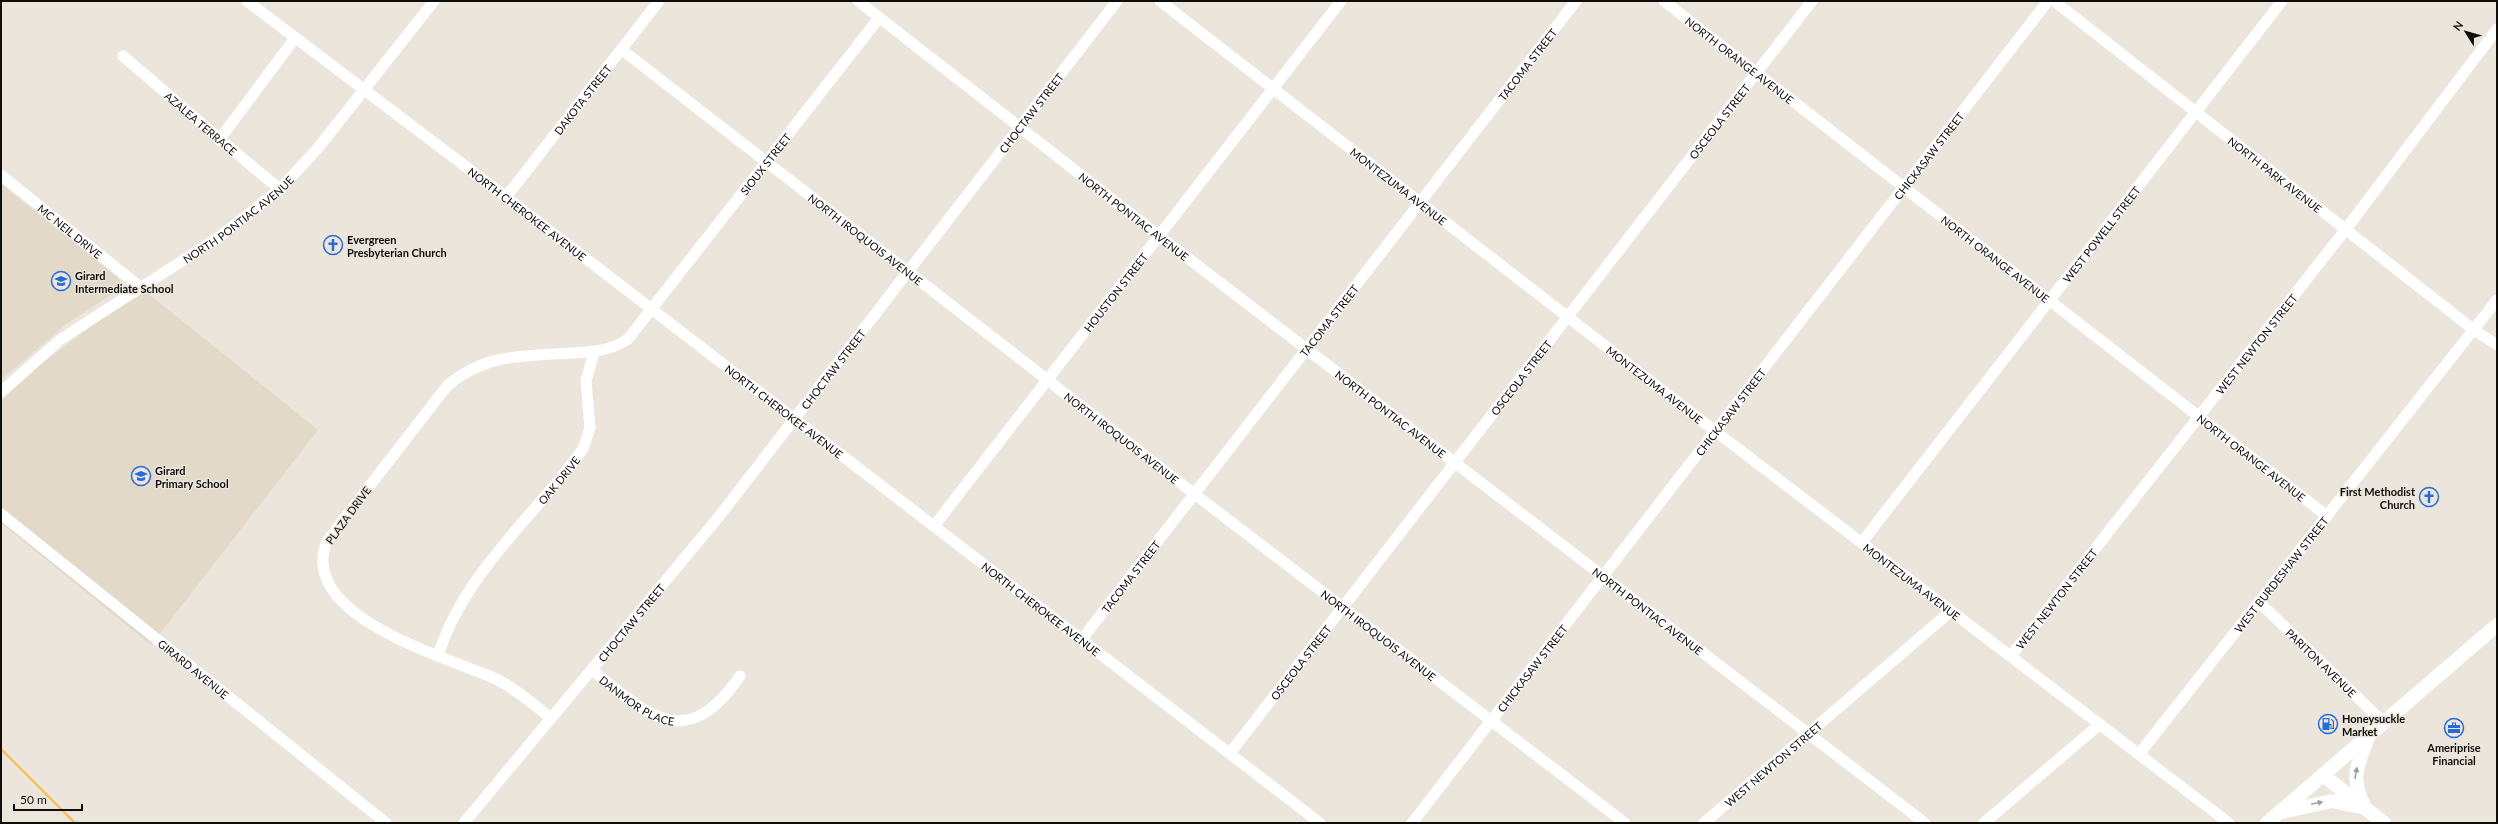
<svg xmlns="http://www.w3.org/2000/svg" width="2498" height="824" font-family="Lato,sans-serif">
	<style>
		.built { fill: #e2d9c9 }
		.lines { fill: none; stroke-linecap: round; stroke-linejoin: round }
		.stream { stroke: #f4c167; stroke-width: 2.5 }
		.minor { stroke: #fff; stroke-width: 11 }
		.major { stroke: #fff; stroke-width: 14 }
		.oneway { fill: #9f9e9d }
		.labels { text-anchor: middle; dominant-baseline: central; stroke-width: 3; stroke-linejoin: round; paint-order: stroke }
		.street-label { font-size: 11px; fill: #0f0d0a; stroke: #ebe5dc }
		.poi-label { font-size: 11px; font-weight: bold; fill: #0f0d0a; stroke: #ebe5dc; text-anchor: start }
	</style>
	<rect width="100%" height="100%" fill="#ebe5dc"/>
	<path class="built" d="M1 184 118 278 123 287 65 325 1 380Z
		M145 291 318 430 151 645 1 523V401L44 362 93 325Z"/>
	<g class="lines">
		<path class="stream" d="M1 749 75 823"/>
		<g class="minor">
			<path id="s1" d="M247 1 498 191 1320 823"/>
			<path id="s2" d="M858 1 1167 242 1925 823"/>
			<path id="s3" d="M1160 1 1715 431 2229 823"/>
			<path id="s4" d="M1664 1 2327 516"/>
			<path id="s5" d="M2054 1 2474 330 2497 345"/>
			<path id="s6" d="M621 49 1201 499 1625 823"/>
			<path id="s7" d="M123 56C175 100 226 146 280 189"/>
			<path d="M219 140 295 38"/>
			<path id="s8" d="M1 175 140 287"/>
			<path id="s9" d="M506 197 659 1"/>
			<path id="s10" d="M1 392 61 339 219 237 280 189 318 148 434 1"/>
			<path id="s11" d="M1 514 386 823"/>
			<path id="s12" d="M934 526 1341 1"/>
			<path id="s13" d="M1862 542 2282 1"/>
			<path id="s14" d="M2259 602 2384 723"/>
			<path id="s15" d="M1082 639 1576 1"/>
			<path id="s16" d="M438 656C463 574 534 517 583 449L590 428 586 381 594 352"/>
			<path id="s17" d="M2011 656 2346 229 2497 29"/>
			<path id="s18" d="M592 670C649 716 686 754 740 676"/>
			<path id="s19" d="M551 718C533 704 515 688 494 678 446 657 296 616 327 541L447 386C486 353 524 356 572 353 593 352 610 351 628 339L879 18"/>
			<path id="s20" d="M1230 753 1812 1"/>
			<path id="s21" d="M2139 754 2497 300"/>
			<path id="s22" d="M464 823 717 519 1117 1"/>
			<path id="s23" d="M1412 823 2048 1"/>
			<path id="s24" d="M1704 823 1951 611"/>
			<path d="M1984 823 2100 724"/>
		</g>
		<path class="major" d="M2323 775 2384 823
			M2364 806C2350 775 2357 768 2368 737
			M2282 812 2332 801 2365 808
			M2267 823 2497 625"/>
	</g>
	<defs><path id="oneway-solid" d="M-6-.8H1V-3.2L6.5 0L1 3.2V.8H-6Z"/></defs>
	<g class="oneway">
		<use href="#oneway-solid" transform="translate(2356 773) rotate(-80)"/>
		<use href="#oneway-solid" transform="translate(2317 803) rotate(-12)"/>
	</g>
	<defs>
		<g id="church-ring" transform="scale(1)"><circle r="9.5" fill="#ebe5dc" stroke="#256cd8" stroke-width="1.5"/><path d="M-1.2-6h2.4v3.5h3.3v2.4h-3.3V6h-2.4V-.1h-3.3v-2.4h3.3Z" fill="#256cd8"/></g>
		<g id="school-ring" transform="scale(1)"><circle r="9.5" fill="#ebe5dc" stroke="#256cd8" stroke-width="1.5"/><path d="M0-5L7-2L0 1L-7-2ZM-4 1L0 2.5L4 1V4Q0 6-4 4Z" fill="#256cd8"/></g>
		<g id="fuel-ring" transform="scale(1)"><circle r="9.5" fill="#ebe5dc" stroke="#256cd8" stroke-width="1.5"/><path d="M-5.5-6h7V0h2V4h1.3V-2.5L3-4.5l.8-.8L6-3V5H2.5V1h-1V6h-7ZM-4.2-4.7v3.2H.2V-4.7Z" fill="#256cd8"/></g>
		<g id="office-ring" transform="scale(1)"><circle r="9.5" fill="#ebe5dc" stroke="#256cd8" stroke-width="1.5"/><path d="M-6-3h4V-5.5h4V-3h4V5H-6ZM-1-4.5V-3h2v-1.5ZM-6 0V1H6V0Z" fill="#256cd8"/></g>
	</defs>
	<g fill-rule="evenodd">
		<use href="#church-ring" x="333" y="245"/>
		<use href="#school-ring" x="61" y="281"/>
		<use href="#school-ring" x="141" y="476"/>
		<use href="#church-ring" x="2429" y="497"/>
		<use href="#fuel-ring" x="2328" y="724"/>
		<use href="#office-ring" x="2454" y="728"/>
	</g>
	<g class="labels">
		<g class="street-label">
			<text stroke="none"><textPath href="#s4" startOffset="96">NORTH ORANGE AVENUE</textPath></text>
			<text stroke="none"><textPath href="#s15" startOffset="727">TACOMA STREET</textPath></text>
			<text stroke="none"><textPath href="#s9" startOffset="124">DAKOTA STREET</textPath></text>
			<text stroke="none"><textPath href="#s22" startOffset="909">CHOCTAW STREET</textPath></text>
			<text stroke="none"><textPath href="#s20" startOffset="799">OSCEOLA STREET</textPath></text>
			<text stroke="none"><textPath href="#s7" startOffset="103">AZALEA TERRACE</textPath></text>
			<text stroke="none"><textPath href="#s23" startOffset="844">CHICKASAW STREET</textPath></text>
			<text stroke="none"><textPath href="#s19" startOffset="917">SIOUX STREET</textPath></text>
			<text stroke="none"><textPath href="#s5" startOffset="281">NORTH PARK AVENUE</textPath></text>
			<text stroke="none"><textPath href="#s3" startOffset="302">MONTEZUMA AVENUE</textPath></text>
			<text stroke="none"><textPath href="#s1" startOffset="352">NORTH CHEROKEE AVENUE</textPath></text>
			<text stroke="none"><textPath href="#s2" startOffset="350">NORTH PONTIAC AVENUE</textPath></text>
			<text stroke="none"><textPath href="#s10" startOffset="294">NORTH PONTIAC AVENUE</textPath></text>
			<text stroke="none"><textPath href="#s8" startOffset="89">MC NEIL DRIVE</textPath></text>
			<text stroke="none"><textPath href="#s13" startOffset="390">WEST POWELL STREET</textPath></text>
			<text stroke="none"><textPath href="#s6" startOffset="310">NORTH IROQUOIS AVENUE</textPath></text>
			<text stroke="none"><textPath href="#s4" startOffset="420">NORTH ORANGE AVENUE</textPath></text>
			<text stroke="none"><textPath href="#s12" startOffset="296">HOUSTON STREET</textPath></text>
			<text stroke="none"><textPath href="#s15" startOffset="403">TACOMA STREET</textPath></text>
			<text stroke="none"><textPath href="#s17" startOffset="397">WEST NEWTON STREET</textPath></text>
			<text stroke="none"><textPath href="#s22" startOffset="585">CHOCTAW STREET</textPath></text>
			<text stroke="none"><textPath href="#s20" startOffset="475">OSCEOLA STREET</textPath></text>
			<text stroke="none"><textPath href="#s3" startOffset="626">MONTEZUMA AVENUE</textPath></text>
			<text stroke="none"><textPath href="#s1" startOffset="676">NORTH CHEROKEE AVENUE</textPath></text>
			<text stroke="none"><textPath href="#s23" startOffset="520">CHICKASAW STREET</textPath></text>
			<text stroke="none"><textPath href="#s2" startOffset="674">NORTH PONTIAC AVENUE</textPath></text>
			<text stroke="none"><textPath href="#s6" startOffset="634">NORTH IROQUOIS AVENUE</textPath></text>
			<text stroke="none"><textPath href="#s4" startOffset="744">NORTH ORANGE AVENUE</textPath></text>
			<text stroke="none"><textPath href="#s16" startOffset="215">OAK DRIVE</textPath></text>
			<text transform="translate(348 515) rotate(-54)">PLAZA DRIVE</text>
			<text stroke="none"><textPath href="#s21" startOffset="229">WEST BURDESHAW STREET</textPath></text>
			<text stroke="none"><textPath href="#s15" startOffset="79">TACOMA STREET</textPath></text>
			<text stroke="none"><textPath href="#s3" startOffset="950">MONTEZUMA AVENUE</textPath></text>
			<text stroke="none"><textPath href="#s17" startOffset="73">WEST NEWTON STREET</textPath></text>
			<text stroke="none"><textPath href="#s1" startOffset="1000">NORTH CHEROKEE AVENUE</textPath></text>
			<text stroke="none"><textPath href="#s2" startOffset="998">NORTH PONTIAC AVENUE</textPath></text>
			<text stroke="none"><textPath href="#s22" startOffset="261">CHOCTAW STREET</textPath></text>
			<text stroke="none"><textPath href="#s6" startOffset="958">NORTH IROQUOIS AVENUE</textPath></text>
			<text stroke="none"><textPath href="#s20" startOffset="115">OSCEOLA STREET</textPath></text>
			<text stroke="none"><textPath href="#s14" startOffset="87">PARITON AVENUE</textPath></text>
			<text stroke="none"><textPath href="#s23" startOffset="196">CHICKASAW STREET</textPath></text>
			<text stroke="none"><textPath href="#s11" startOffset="247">GIRARD AVENUE</textPath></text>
			<text stroke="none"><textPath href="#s18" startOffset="55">DANMOR PLACE</textPath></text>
			<text stroke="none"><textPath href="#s24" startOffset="91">WEST NEWTON STREET</textPath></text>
		</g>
		<g class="poi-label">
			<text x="347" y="239">Evergreen<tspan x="347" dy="13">Presbyterian Church</tspan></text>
			<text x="75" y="275">Girard<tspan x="75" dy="13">Intermediate School</tspan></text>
			<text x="155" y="470">Girard<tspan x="155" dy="13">Primary School</tspan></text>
			<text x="2415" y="491" text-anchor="end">First Methodist<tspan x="2415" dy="13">Church</tspan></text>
			<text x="2342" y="718">Honeysuckle<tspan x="2342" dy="13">Market</tspan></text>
			<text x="2454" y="747" text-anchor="middle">Ameriprise<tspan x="2454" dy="13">Financial</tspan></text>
		</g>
	</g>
	<rect width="2498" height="824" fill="none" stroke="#0f0d0a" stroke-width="4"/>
	<g transform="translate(2466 32) rotate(307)" stroke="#ebe5dc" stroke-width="3" paint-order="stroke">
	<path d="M0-3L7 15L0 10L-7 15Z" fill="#0f0d0a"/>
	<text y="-6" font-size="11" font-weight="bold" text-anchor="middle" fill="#0f0d0a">N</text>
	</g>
	<path d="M14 804v6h68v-6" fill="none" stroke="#0f0d0a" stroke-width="2"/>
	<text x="20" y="804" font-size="12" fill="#0f0d0a" stroke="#ebe5dc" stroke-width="3" paint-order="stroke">50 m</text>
</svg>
